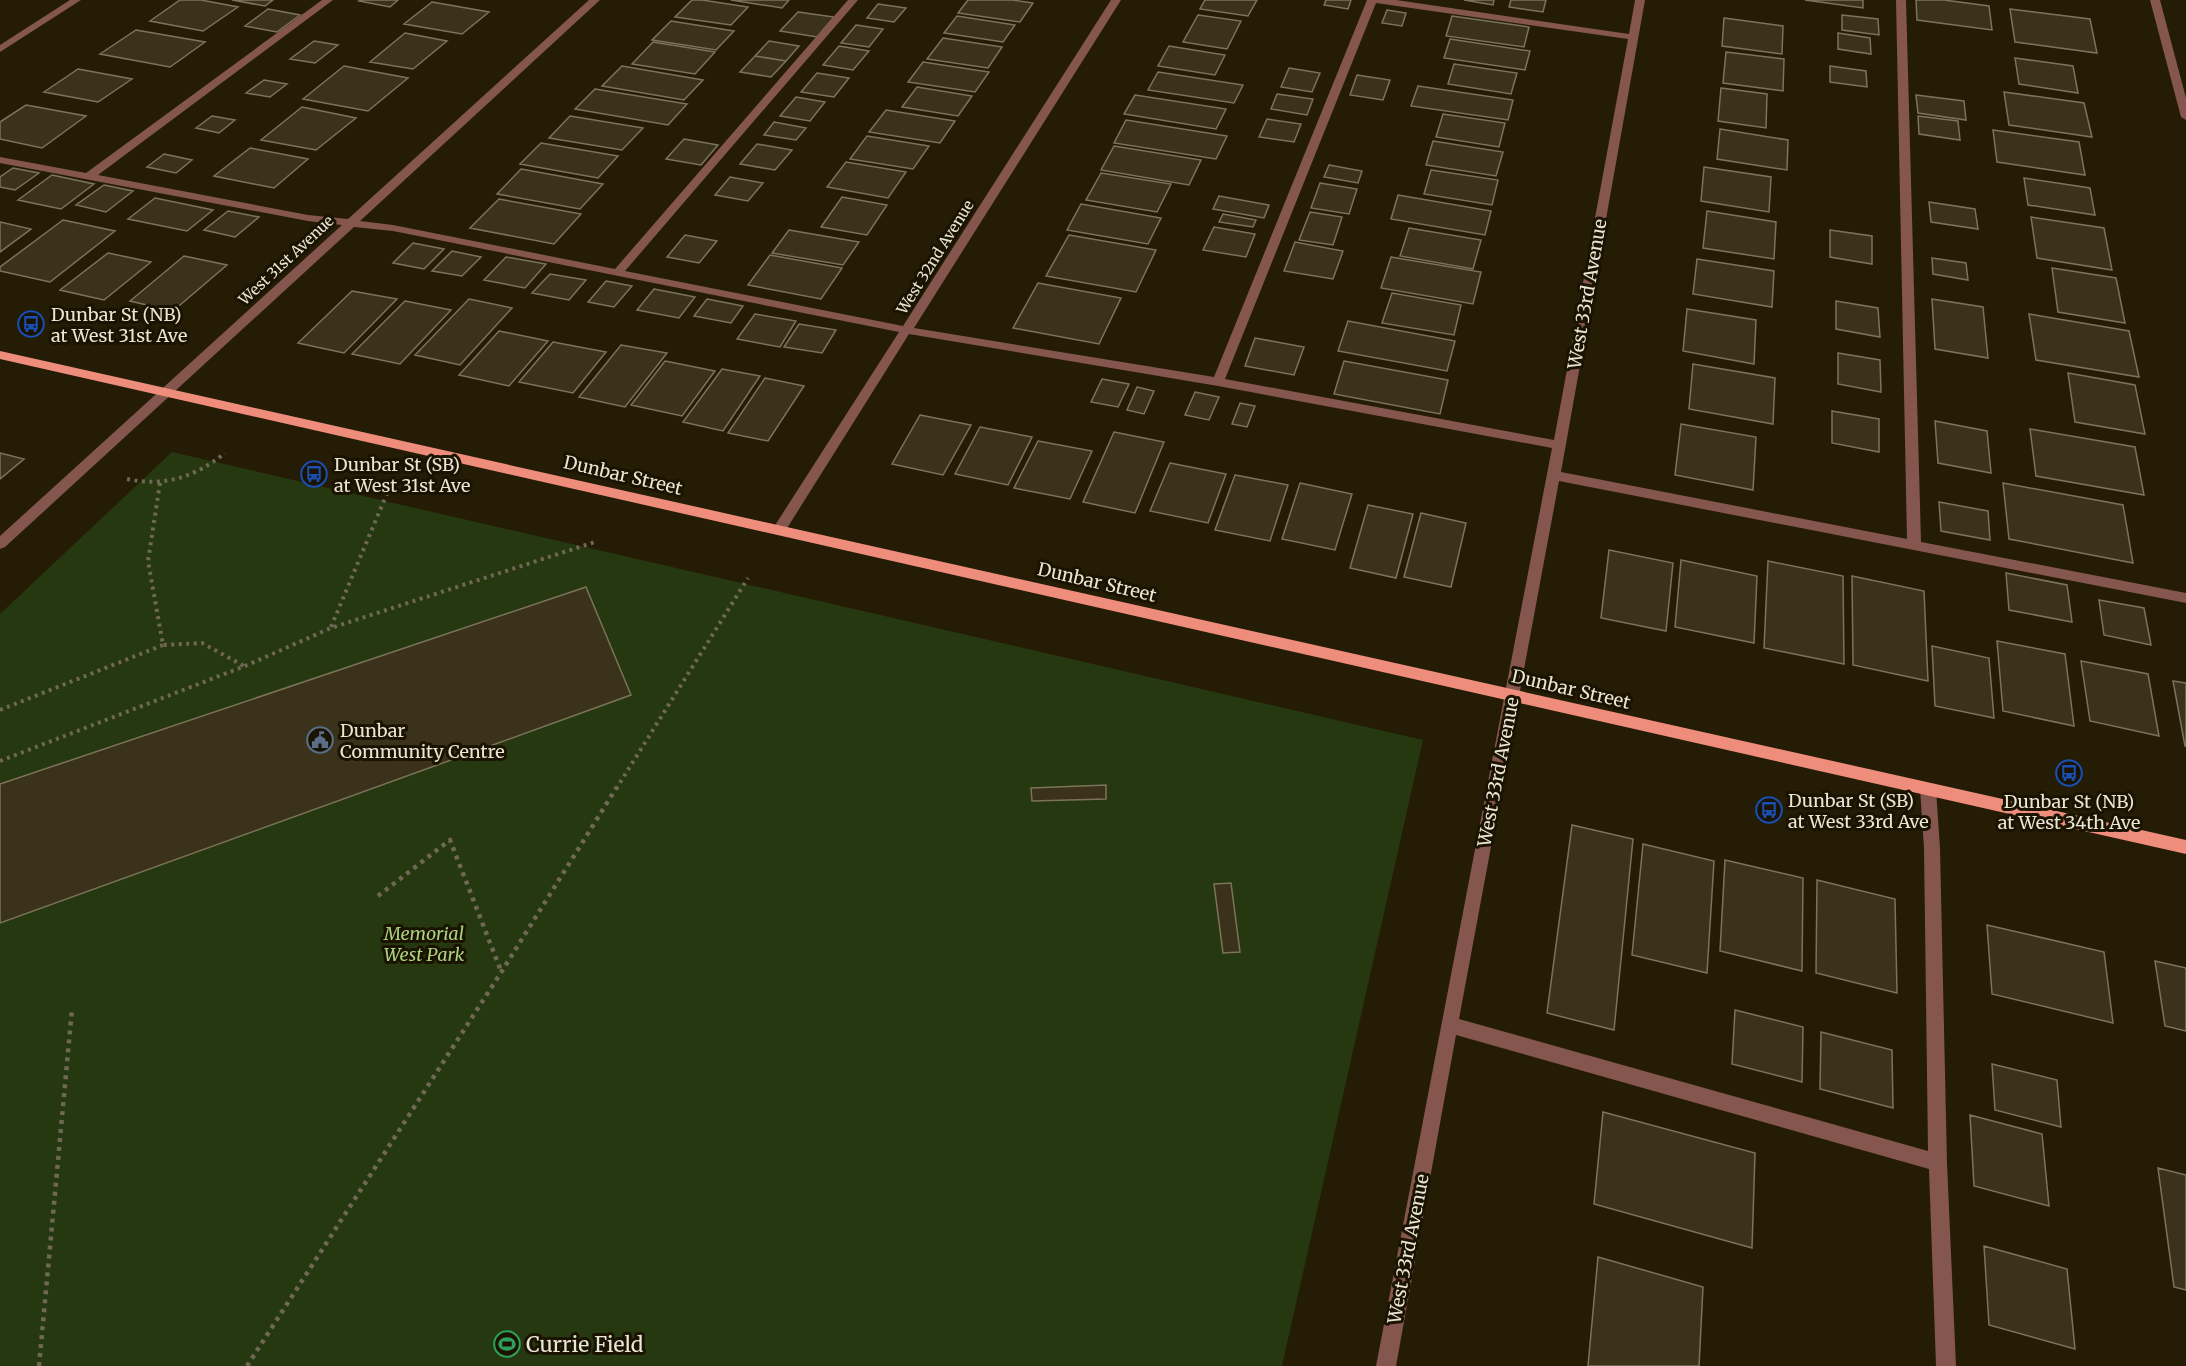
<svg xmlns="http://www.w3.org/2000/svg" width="2186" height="1366" font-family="Merriweather,serif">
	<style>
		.green { fill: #263810 }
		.building { fill: #3a321b; stroke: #7c745a; stroke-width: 1.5 }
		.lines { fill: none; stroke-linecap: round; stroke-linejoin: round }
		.path-far1 { stroke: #6f6855; stroke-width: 4; stroke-dasharray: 3 4.5; stroke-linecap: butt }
		.path { stroke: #6f6855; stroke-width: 4.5; stroke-dasharray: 4 5; stroke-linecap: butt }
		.minor { fill: #85564d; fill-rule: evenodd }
		.major { fill: #ef8d7c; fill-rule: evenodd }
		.labels { text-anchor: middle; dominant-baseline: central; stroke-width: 6; stroke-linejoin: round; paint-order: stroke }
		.far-street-label { font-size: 15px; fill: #eae5d7; stroke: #1a1300 }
		.street-label { font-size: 18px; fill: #eae5d7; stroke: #1a1300 }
		.poi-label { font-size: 18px; fill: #eae5d7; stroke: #1a1300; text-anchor: start }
		.park-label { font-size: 18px; font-style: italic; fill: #abd280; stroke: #1a1300 }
		.near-poi-label { font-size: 21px; fill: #eae5d7; stroke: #1a1300; text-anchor: start }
	</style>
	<rect width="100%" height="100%" fill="#241c05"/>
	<path class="green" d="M172 452 1423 740 1282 1366H0V614Z"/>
	<path class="building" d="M180 0H201L238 7 203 31 150 21Z
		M232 0H273L265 6Z
		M361 0H398L390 7 359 1Z
		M692 0H702L748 7 731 25 675 17Z
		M731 0H789L782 8Z
		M968 0H1012L1033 3 1020 22 958 13Z
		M1205 0H1257L1248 16 1200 9Z
		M1326 0H1351L1348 9 1324 5Z
		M1464 0H1494L1493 5Z
		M1511 0H1546L1543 12 1509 7Z
		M1805 0H1863V8Z
		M1916 0H1944L1989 6 1992 30 1917 20Z
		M432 2 489 12 462 34 404 24Z
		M878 4 906 8 894 22 867 18Z
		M268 9 300 15 277 32 245 26Z
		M2010 9 2090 19 2097 53 2015 42Z
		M1387 10 1406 13 1402 26 1382 23Z
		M798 12 834 17 817 37 780 31Z
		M1198 15 1241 21 1227 49 1183 42Z
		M1842 15 1878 19 1879 35 1842 30Z
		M957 16 1015 25 1003 42 944 33Z
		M1452 16 1529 27 1524 47 1446 36Z
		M1724 18 1783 26 1782 54 1722 46Z
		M671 21 734 31 716 50 652 40Z
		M856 25 883 29 869 47 841 43Z
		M136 30 205 42 170 67 100 54Z
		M405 33 447 41 413 69 370 62Z
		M1838 33 1870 38 1871 54 1838 49Z
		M943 38 1002 47 988 68 927 59Z
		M1450 39 1530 51 1525 70 1444 58Z
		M314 41 338 45 315 63 290 59Z
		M769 41 799 46 786 61 755 56Z
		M653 42 715 52 695 74 632 64Z
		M839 46 869 51 853 70 823 65Z
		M1169 46 1225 55 1215 75 1158 66Z
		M1726 52 1784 59 1783 91 1723 83Z
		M755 56 786 61 771 77 740 72Z
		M2015 58 2073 66 2078 93 2019 84Z
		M923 62 989 72 975 92 908 82Z
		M1454 64 1517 73 1511 94 1448 84Z
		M344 66 408 78 368 111 303 99Z
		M622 66 703 80 684 100 602 86Z
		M1830 66 1866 71 1867 87 1830 82Z
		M1289 68 1320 73 1312 92 1281 87Z
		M78 69 132 79 98 102 44 92Z
		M1158 72 1243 85 1234 103 1148 90Z
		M817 73 849 78 834 97 801 92Z
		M1357 75 1390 80 1383 100 1350 95Z
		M264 80 287 84 270 97 246 93Z
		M1418 86 1513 100 1508 120 1411 106Z
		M917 87 972 96 958 116 902 107Z
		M1721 88 1767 94 1766 128 1718 121Z
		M595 89 687 104 668 125 575 109Z
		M2004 92 2084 103 2092 137 2009 125Z
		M1277 94 1313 99 1307 115 1271 109Z
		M1135 95 1226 109 1216 129 1124 114Z
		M1916 95 1964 101 1966 120 1918 113Z
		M796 97 825 102 810 121 780 116Z
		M26 105 86 116 42 148 0 139V122Z
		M302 107 356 118 316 150 261 140Z
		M886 110 955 121 940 143 869 132Z
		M1443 114 1505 123 1499 147 1436 137Z
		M212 116 235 120 219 133 196 128Z
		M570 116 643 128 622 150 549 138Z
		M1918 116 1958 121 1960 140 1919 134Z
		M1267 119 1301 124 1294 142 1259 137Z
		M1126 120 1227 136 1216 159 1114 143Z
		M774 122 806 128 796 140 764 135Z
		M1720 129 1788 140 1787 170 1717 159Z
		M1993 130 2079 142 2085 175 1997 162Z
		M867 136 929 146 913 169 850 159Z
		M684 139 718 145 701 165 666 159Z
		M1433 141 1503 152 1496 176 1426 165Z
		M541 143 618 156 598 178 520 164Z
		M757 144 792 150 775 170 740 164Z
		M1114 146 1201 160 1189 185 1101 170Z
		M250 148 308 159 274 188 214 176Z
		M164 154 192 160 176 173 147 167Z
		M846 162 906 172 888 198 827 187Z
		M1329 165 1362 171 1358 183 1324 177Z
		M1704 167 1771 177 1769 212 1701 201Z
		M13 168 39 173 15 190 0 187V177Z
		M521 169 603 184 580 209 497 194Z
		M1431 170 1498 180 1492 205 1424 194Z
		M1101 173 1171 184 1157 212 1086 200Z
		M52 175 94 184 61 209 18 200Z
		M730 177 763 183 748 201 715 195Z
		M2024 178 2090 188 2095 215 2028 205Z
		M1320 183 1357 189 1349 214 1311 208Z
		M104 185 133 191 106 212 76 205Z
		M1398 195 1491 211 1485 235 1391 219Z
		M1219 196 1269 205 1264 218 1213 209Z
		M842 197 887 205 867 235 821 227Z
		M155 198 213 210 187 231 128 219Z
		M499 199 581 214 554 244 470 228Z
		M1929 202 1975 209 1978 229 1931 222Z
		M1081 204 1161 218 1148 244 1067 230Z
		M228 211 259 217 235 237 204 230Z
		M1707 211 1776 222 1774 259 1703 248Z
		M1310 212 1342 217 1333 245 1299 240Z
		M1223 214 1256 220 1253 227 1219 222Z
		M2031 217 2104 228 2112 270 2037 258Z
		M63 220 115 231 50 282 0 271V267Z
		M0 222 31 229 0 252Z
		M1214 227 1255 234 1246 257 1203 250Z
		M1409 228 1481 240 1473 269 1400 256Z
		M789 230 859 242 843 265 772 253Z
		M1830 230 1872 236V264L1830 257Z
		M685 235 717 241 699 263 667 257Z
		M1069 235 1156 250 1136 292 1046 276Z
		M1295 242 1343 251 1333 279 1284 271Z
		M413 243 444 249 424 269 393 263Z
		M452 251 481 257 462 276 432 271Z
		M108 253 151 262 104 300 60 290Z
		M770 255 842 268 821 299 748 285Z
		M184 256 227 265 173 311 130 301Z
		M506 257 546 264 525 288 484 280Z
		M1391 257 1481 272 1473 304 1381 288Z
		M1932 258 1966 263 1968 280 1933 274Z
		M1697 259 1774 271 1772 307 1693 294Z
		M2052 268 2116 278 2125 323 2058 312Z
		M550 274 586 280 569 300 532 293Z
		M606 281 632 286 614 307 588 302Z
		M1038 283 1121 298 1099 344 1013 328Z
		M654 289 695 297 679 318 637 310Z
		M352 291 397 299 344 353 298 343Z
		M1392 293 1461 305 1454 335 1382 323Z
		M469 299 512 308 460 365 415 355Z
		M707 299 743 306 731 323 694 316Z
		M1932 299 1983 307 1988 358 1935 349Z
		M405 301 451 310 400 364 352 354Z
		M1836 301 1878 308 1880 337 1836 329Z
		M1687 309 1756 320 1754 364 1683 351Z
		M755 314 796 321 780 347 737 339Z
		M2029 314 2129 331 2139 377 2036 360Z
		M1348 321 1455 341 1447 371 1338 351Z
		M799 324 836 330 822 353 784 347Z
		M499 331 548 341 509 386 459 375Z
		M1255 338 1304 347 1294 375 1245 366Z
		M553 342 606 352 573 393 519 382Z
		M621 345 667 353 625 407 579 397Z
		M1838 353 1880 360 1881 392 1838 384Z
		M665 361 715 371 682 416 631 405Z
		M1344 361 1448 380 1440 414 1334 394Z
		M1693 364 1775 378 1773 424 1689 409Z
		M722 369 760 376 723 431 683 422Z
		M2068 373 2135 385 2145 434 2075 422Z
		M765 378 804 386 768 441 728 433Z
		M1102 379 1129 384 1118 407 1091 402Z
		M1137 387 1154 391 1144 414 1127 410Z
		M1195 392 1219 397 1209 420 1185 415Z
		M1240 403 1255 406 1247 427 1232 424Z
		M1832 411 1879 419V452L1832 443Z
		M920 415 971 425 943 475 892 464Z
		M1935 421 1987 431 1991 473 1938 463Z
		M1681 424 1756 437 1753 490 1675 475Z
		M980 427 1032 437 1008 485 955 474Z
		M2030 429 2135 447 2144 495 2036 476Z
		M1114 432 1164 442 1135 513 1083 502Z
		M1038 441 1092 451 1070 499 1014 488Z
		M0 453 24 459 0 479Z
		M1170 463 1226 474 1208 523 1150 511Z
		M1235 475 1288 485 1270 541 1215 530Z
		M1300 483 1352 494 1335 550 1282 539Z
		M2003 483 2123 505 2133 563 2009 539Z
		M1939 502 1988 511 1990 540 1941 531Z
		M1368 505 1413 514 1396 578 1350 568Z
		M1421 513 1466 523 1451 587 1404 577Z
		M1609 550 1673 563 1666 631 1601 618Z
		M1681 560 1757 576 1754 643 1675 627Z
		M1768 561 1843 576 1844 664 1764 648Z
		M2006 573 2067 585 2072 622 2009 610Z
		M1852 576 1924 591 1928 681 1853 665Z
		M586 587 631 695 0 923V784Z
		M2099 600 2144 608 2151 645 2104 635Z
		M1997 641 2065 654 2074 726 2003 711Z
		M1932 646 1989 658 1994 718 1935 706Z
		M2081 661 2148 674 2159 736 2090 721Z
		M2173 681 2186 683V746H2185Z
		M1106 785V799L1032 801 1031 788Z
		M1572 825 1633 839 1614 1030 1547 1013Z
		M1643 844 1714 861 1707 973 1632 955Z
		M1725 860 1803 878 1802 971 1720 951Z
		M1817 880 1895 899 1897 993 1816 973Z
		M1231 883 1240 952 1223 953 1214 884Z
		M1987 925 2104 952 2113 1023 1992 994Z
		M2155 961 2186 968V1031L2165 1026Z
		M1735 1010 1803 1027 1802 1082 1732 1064Z
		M1821 1032 1892 1050 1893 1108 1820 1089Z
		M1992 1064 2057 1080 2061 1127 1995 1110Z
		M1603 1112 1755 1153 1752 1248 1594 1204Z
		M1970 1115 2042 1134 2049 1206 1974 1186Z
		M2158 1168 2186 1175V1290L2174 1287Z
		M1984 1246 2067 1269 2075 1349 1989 1325Z
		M1598 1257 1703 1287 1699 1366H1588Z"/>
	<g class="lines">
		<path class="path-far1" d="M127 479C165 487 195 477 225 453
			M160 483 148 561 163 645 202 643 244 666
			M331 627 388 491
			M0 710 163 645
			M0 761 245 666 331 628 595 542
			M616 789 748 578"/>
		<path class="path" d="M378 896 450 840 501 971
			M39 1366 72 1009
			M247 1366 502 971 617 787"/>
		<path class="minor" d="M70 0H81L0 52V45Z
			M322 0H333L98 175 308 215 348 219 589 0H600L360 221 393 225 615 269 848 0H858L625 271 903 326 1111 0H1121L914 328 1214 377 1367 0H1396L1629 34 1635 0H1645L1561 472 1907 539 1896 0H1906L1921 542 2186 593V603L1559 481 1459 1019 1928 1151 1924 848 1920 789 1922 785 1928 783 1934 785 1936 789 1940 848 1947 1163 1956 1366H1936L1929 1169 1456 1035 1396 1366H1376L1552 448 1218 386 909 334 784 533 779 535 772 530 899 332 393 231 354 227 5 547 0 549V536L342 225 308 221 0 163V157L86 173ZM1376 3 1628 39 1554 440 1225 379Z
			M2150 0H2160L2186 98V120L2181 117Z"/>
		<path class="major" d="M0 351 2186 840V854L0 359Z"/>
	</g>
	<defs>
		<g id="bus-ring" transform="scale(1.35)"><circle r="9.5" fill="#1a1300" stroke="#1a4fb4" stroke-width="1.5"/><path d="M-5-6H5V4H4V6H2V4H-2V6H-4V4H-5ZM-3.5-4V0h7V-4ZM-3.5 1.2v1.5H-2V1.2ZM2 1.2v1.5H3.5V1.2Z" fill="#1a4fb4"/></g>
		<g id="civic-ring" transform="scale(1.35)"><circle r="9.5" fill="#1a1300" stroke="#5c6f8a" stroke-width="1.5"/><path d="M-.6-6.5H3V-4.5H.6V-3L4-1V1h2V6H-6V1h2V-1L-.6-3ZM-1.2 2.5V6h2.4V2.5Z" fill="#5c6f8a"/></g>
		<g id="stadium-ring" transform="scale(1.35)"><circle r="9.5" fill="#1a1300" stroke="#2e9e5b" stroke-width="1.5"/><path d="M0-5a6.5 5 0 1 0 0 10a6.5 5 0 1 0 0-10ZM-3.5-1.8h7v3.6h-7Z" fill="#2e9e5b"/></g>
	</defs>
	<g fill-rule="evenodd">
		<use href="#bus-ring" x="31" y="324"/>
		<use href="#bus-ring" x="314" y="474"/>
		<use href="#civic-ring" x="320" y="740"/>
		<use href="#bus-ring" x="2069" y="773"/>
		<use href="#bus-ring" x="1769" y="810"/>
		<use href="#stadium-ring" x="507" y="1344"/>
	</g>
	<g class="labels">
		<g class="far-street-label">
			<text transform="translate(935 257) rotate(-58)">West 32nd Avenue</text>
			<text transform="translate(286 260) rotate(-43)">West 31st Avenue</text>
		</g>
		<g class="street-label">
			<text transform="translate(1587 294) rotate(-80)">West 33rd Avenue</text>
			<text transform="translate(623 475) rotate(13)">Dunbar Street</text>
			<text transform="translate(1097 582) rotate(13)">Dunbar Street</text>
			<text transform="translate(1571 689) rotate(13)">Dunbar Street</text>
			<text transform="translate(1498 772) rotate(-79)">West 33rd Avenue</text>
			<text transform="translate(1408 1249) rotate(-79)">West 33rd Avenue</text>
		</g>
		<g class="poi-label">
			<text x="51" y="314">Dunbar St (NB)<tspan x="51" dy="21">at West 31st Ave</tspan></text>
			<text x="334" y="464">Dunbar St (SB)<tspan x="334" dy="21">at West 31st Ave</tspan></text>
			<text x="340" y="730">Dunbar<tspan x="340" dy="21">Community Centre</tspan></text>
			<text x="1788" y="800">Dunbar St (SB)<tspan x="1788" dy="21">at West 33rd Ave</tspan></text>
			<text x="2069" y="801" text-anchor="middle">Dunbar St (NB)<tspan x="2069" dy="21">at West 34th Ave</tspan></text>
		</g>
		<g class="park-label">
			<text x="424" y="933">Memorial<tspan x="424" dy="21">West Park</tspan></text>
		</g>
		<g class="near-poi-label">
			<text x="526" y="1344">Currie Field</text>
		</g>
	</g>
</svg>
